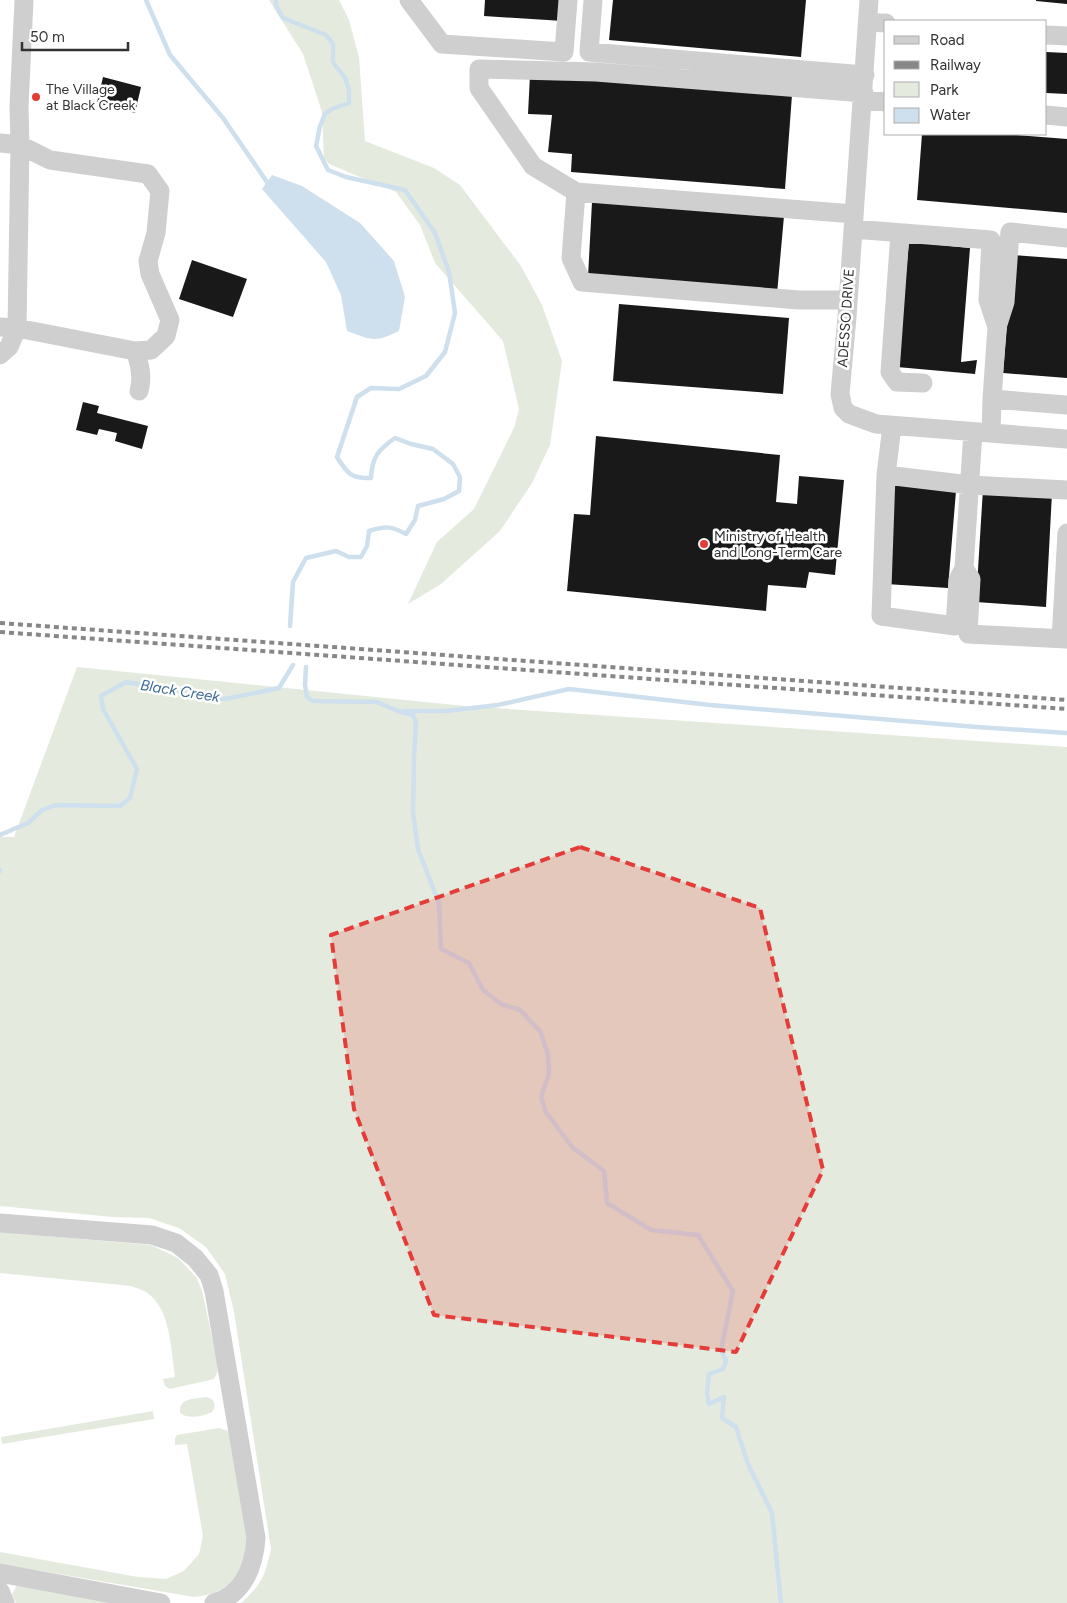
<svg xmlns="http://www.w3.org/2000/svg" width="1067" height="1603" font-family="Figtree,sans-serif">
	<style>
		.green { fill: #e4ebde }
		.water { fill: #cedfed }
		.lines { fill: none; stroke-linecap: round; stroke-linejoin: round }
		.stream { stroke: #cedfed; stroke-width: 4.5 }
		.building { fill: #191919 }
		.minor { stroke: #cfcfcf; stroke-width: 19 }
		.rail { stroke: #878787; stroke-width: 4; stroke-dasharray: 5 4; stroke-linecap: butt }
		.marked { fill: #e43c39; fill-opacity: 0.2; stroke: #e43c39; stroke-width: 4; stroke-dasharray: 10 6; stroke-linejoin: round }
		.poi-dot { fill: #e43c39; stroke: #fff; stroke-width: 2 }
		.labels { text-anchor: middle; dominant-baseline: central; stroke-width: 5; stroke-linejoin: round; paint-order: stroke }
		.poi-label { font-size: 14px; fill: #323232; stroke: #fff; text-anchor: start }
		.street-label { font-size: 14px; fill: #323232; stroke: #fff }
		.water-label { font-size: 15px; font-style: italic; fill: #3f6d95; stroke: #fff }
	</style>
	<rect width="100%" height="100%" fill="#fff"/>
	<path class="green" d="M269 0H339L349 20 359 57 365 141 434 168 460 185 521 266 542 305 562 361 550 445 532 483 500 531 441 584 408 604 437 542 474 509 514 428 519 409 503 341 435 263 420 225 396 192 329 164 324 158 322 112 303 54Z
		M77 667 465 706 1067 747V1603H241C262 1584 265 1576 271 1549L234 1312 225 1274 206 1247 179 1228 149 1218 112 1217 0 1206V837H14Z
		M0 1232 151 1245 178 1258 196 1277 202 1290 218 1366 217 1373 214 1379 170 1389 165 1386 163 1379 175 1377C171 1350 171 1308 146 1292 142 1290 136 1288 131 1286L0 1273Z
		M206 1397C215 1399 217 1405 212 1412 203 1416 189 1420 180 1413 178 1398 194 1399 206 1397Z
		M153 1411 154 1419 2 1444 1 1437Z
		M219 1428 228 1431 230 1436 248 1541C245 1575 228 1594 194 1597L0 1564V1552L138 1577 166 1579 184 1571 199 1554 203 1536 187 1444 175 1445V1438L177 1435Z
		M17 1585 134 1603H16L12 1594Z"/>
	<path class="water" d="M272 175 302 186 360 223 394 261 405 297 399 331C374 343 372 340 347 331L341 295 326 262 262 189Z"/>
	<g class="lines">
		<path class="stream" d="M146 0 170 55 223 118 267 182
			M276 0V6L283 18 326 35 333 44V62L345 78 349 90V103L332 109 325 114 320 126 316 146 328 170 346 177 405 190 435 233 449 272 455 313 445 352 426 376 399 389 371 388 357 397 337 457C347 473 351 479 371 478 372 457 378 450 395 438L411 444 433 449 453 464 460 477 459 491 444 499 418 506 415 520 406 534C392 526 385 526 369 531L367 546 361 557H349L336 551 306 558 293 582 290 626
			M306 667 305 685 307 697 313 701 377 702 398 711 413 715 416 723 414 756 413 812 418 849 439 903 441 949 469 963 483 990 501 1004 520 1010 540 1031 548 1054 549 1074 541 1097 546 1112 572 1147 604 1171 607 1203 651 1230 698 1235 733 1291 721 1350 726 1361 723 1369 709 1374 707 1393 709 1404 724 1397 722 1418 736 1427 748 1464 772 1513 781 1603
			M405 711H446L498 705 569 689 710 705 977 727 1067 733
			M0 835 28 823 42 810 56 805 120 806 130 798 137 769 103 709 101 696 126 682 225 699 279 688 293 665
			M0 870V871"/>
	</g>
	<path class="building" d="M485 0H564L563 21 484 16Z
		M613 0H806L801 57 609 40Z
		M1036 0H1067V4L1036 1Z
		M1046 52 1067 53V94L1046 93Z
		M530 75 792 95 785 189 571 172 572 154 548 152 552 115 528 114Z
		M103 77 141 87 135 113 97 103Z
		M922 134H1005L1067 139V213L917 200Z
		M592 202 784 216 777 294 588 277Z
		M909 242 970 248 961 362 977 360 975 374 897 367Z
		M1013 255 1067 259V378L1003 373Z
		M192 260 247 279 233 317 179 299Z
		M619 304 789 318 783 394 613 381Z
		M83 402 99 406 97 413 148 426 142 449 115 441 117 433 99 429 97 435 76 430Z
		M596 436 780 455 776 502 797 504 799 476 844 480 835 575 809 572 806 588 768 585 766 611 567 591 574 514 590 515Z
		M894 484 956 491 948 588 886 584Z
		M983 489 1052 493 1046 607 976 602Z"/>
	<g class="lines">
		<path class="minor" d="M409 0 442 44 564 52 568 0
			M593 0 589 52 865 75
			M869 0 847 317 840 394 843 408 849 414 876 424 1067 439
			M868 22 886 23
			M1046 35 1067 36
			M863 100 886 102
			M1046 115 1067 117
			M0 143 20 145 19 107 24 0
			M576 192 533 166 479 88V69L596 72 864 93
			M853 229 991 240 988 300 997 327
			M900 233 890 372 897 382 923 383
			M1067 238 1010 232 1005 302 997 327 992 399 1067 405
			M848 300H799L582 282 571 258 576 192 854 214
			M0 327 17 328 135 351 151 350 166 336 170 320 150 274 148 261 156 233 160 191 148 174 50 160 20 145 17 328 9 347 0 355
			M135 351C140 364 143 378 139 391
			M892 426 886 475 881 616 955 626 958 580 964 568 973 432
			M991 433 992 399
			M886 475 970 485 1067 490
			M964 568 971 579 968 634 1067 639
			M1061 639 1067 533
			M0 1223 152 1235 176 1243 195 1258 209 1275 214 1291 256 1538C254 1567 243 1595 214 1603
			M0 1573 161 1603
			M0 1591 5 1603"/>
		<path class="rail" d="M0 623 1067 700
			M0 632 1067 709"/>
	</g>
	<path class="marked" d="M580 847 760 908 823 1170 736 1352 434 1315 354 1109 331 935Z"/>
	<g class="poi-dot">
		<circle cx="36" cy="97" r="5"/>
		<circle cx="704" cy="544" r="5"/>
	</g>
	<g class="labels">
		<g class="poi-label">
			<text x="46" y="89">The Village<tspan x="46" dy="16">at Black Creek</tspan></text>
			<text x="714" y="536">Ministry of Health<tspan x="714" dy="16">and Long-Term Care</tspan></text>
		</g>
		<g class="street-label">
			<text transform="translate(846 318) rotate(-86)">ADESSO DRIVE</text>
		</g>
		<g class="water-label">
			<text transform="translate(180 691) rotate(9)">Black Creek</text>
		</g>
	</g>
	<rect x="884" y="20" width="162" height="115" fill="#ffffff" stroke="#adadad"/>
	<rect x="894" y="36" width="25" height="8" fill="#cfcfcf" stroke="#adadad"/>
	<text x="930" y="45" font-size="15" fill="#323232">Road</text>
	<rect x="894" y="61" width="25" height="8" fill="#878787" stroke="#adadad"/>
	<text x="930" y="70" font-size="15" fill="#323232">Railway</text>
	<rect x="894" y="82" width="25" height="15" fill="#e4ebde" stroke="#adadad"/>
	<text x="930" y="95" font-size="15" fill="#323232">Park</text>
	<rect x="894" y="108" width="25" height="15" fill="#cedfed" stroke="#adadad"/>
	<text x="930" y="120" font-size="15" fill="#323232">Water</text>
	<path d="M22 42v8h106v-8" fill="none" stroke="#323232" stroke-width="2.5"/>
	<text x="30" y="42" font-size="15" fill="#323232" stroke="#ffffff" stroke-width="4" paint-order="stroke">50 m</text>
</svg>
